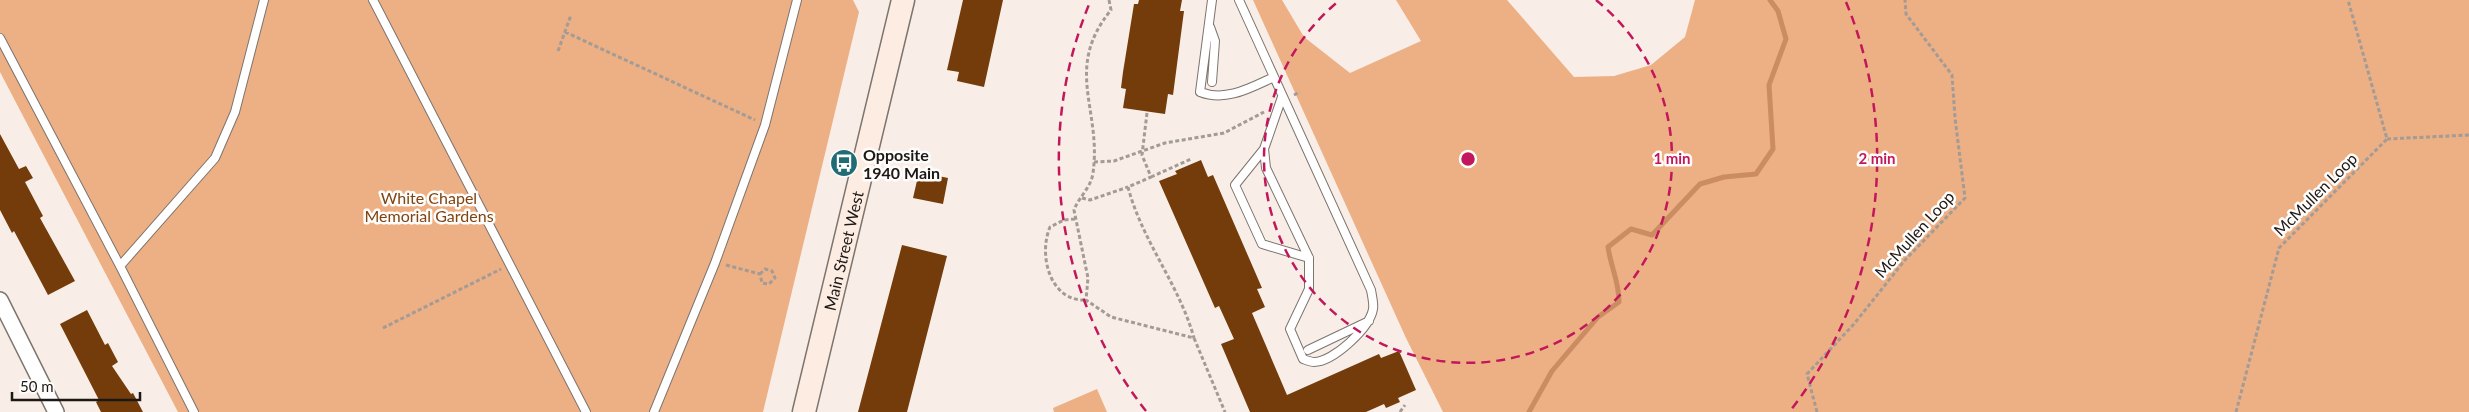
<svg xmlns="http://www.w3.org/2000/svg" width="2469" height="412" font-family="Lato,sans-serif">
	<style>
		.green { fill: #edaf84 }
		.lines { fill: none; stroke-linecap: round; stroke-linejoin: round }
		.stream { stroke: #ca8c60; stroke-width: 5 }
		.building { fill: #733c0a }
		.lane-casing { stroke: #7d746e; stroke-width: 10 }
		.street-casing { stroke: #7d746e; stroke-width: 18 }
		.secondary-casing { stroke: #7d746e; stroke-width: 25 }
		.path { stroke: #a39b96; stroke-width: 3; stroke-dasharray: 4 2.5; stroke-linecap: butt }
		.lane { stroke: #fff; stroke-width: 8 }
		.street { stroke: #fff; stroke-width: 15 }
		.secondary { stroke: #fcece1; stroke-width: 22 }
		.ring { fill: none; stroke: #c2185b; stroke-width: 2.5; stroke-dasharray: 9 6 }
		.labels { text-anchor: middle; dominant-baseline: central; stroke-width: 5; stroke-linejoin: round; paint-order: stroke }
		.poi-label { font-size: 16px; font-weight: bold; fill: #1c1816; stroke: #fffdfb; text-anchor: start }
		.street-label { font-size: 16px; fill: #1c1816; stroke: #fffdfb }
		.park-label { font-size: 16px; fill: #7f4411; stroke: #fffdfb }
		.centre { fill: #c2185b; stroke: #fffdfb; stroke-width: 2.5 }
		.ring-label { font-size: 15px; text-anchor: middle; font-weight: bold; fill: #c2185b; stroke: #fffdfb; stroke-width: 5; stroke-linejoin: round; paint-order: stroke }
	</style>
	<rect width="100%" height="100%" fill="#f8eee7"/>
	<path class="green" d="M0 0H853L859 12 763 412H178L0 72Z
		M1253 0H1282L1304 37 1350 73 1421 41 1396 0H1507L1574 77 1614 76 1651 65 1685 37 1695 0H2469V412H1443L1406 338Z
		M1097 389 1107 412H1054L1053 408Z"/>
	<g class="lines">
		<path class="stream" d="M1529 412 1552 371 1598 317 1619 302C1619 281 1611 268 1608 247L1631 229 1652 235 1700 184 1724 177 1756 174 1773 149 1769 85 1786 39 1778 11 1770 0"/>
	</g>
	<path class="building" d="M963 0H1003L984 87 957 81 959 72 947 70Z
		M1139 0H1182L1180 11H1184L1173 95 1168 94 1165 114 1123 108 1126 89 1121 88 1123 72 1134 4H1138Z
		M0 134 19 169 26 166 33 178 25 182 43 216 40 218 75 281 48 295 14 231 12 233 0 210Z
		M1201 160 1208 177 1213 175 1262 288 1257 289 1265 307 1252 313 1287 395 1379 354 1381 358 1399 351 1416 390 1398 398 1400 402 1386 408 1384 404 1366 412H1250L1221 344 1234 339 1219 306 1215 308 1159 181 1177 174 1175 171Z
		M919 172 948 178 943 204 913 198Z
		M902 245 947 256 907 412H858Z
		M87 310 105 345 108 343 118 362 112 366 131 394 133 393 143 412H101L96 402 99 400 60 324Z"/>
	<g class="lines">
		<g class="lane-casing">
			<path id="lane" d="M373 0 586 412
				M1212 0 1200 92C1226 102 1250 88 1274 77
				M1239 0 1371 290C1372 296 1374 304 1373 309 1370 328 1333 362 1314 362 1311 362 1306 360 1303 359L1290 329 1309 289V258L1266 168 1264 149 1282 97
				M1210 27 1215 41 1212 82
				M0 38 120 266 194 412
				M1264 149 1235 185 1262 244 1309 258
				M120 266 215 158 235 112 264 0
				M1308 350 1369 321
				M654 412 715 263 765 125 797 0"/>
		</g>
		<g class="street-casing">
			<path id="street" d="M0 300 56 412"/>
		</g>
		<g class="secondary-casing">
			<g id="secondary">
				<path id="s1" d="M804 412 903 0"/>
			</g>
		</g>
		<path class="path" d="M1109 0 1111 10C1063 69 1102 109 1093 173 1091 188 1078 198 1074 210L1088 278 1086 300 1111 317 1194 338 1225 412
			M565 32 755 120
			M558 51 571 15
			M1294 95 1300 92
			M1147 113 1142 155 1151 177 1128 187C1142 241 1179 284 1194 338
			M2387 139 2469 135
			M1094 162 1114 161 1165 143 1224 133 1264 112
			M1151 177 1191 159
			M1082 198 1090 200 1128 187
			M1075 219 1064 220 1050 227C1038 255 1050 302 1086 300
			M726 265 760 274 762 283 769 284 775 278 772 271 765 269 760 274
			M383 328 501 269
			M1400 412 1405 405
			M1817 412 1807 374 1854 324 1905 260 1965 198 1955 118 1952 75 1906 14 1905 0
			M2236 412 2279 248 2387 139 2348 0"/>
		<use href="#lane" class="lane"/>
		<use href="#street" class="street"/>
		<use href="#secondary" class="secondary"/>
	</g>
	<g class="ring">
		<path d="M1596 0A204 204 0 1 1 1340 0"/>
		<path d="M1146 411A409 409 0 0 1 1090 2M1846 2A409 409 0 0 1 1790 411"/>
	</g>
	<defs>
		<g id="bus-disc" transform="scale(1.4375)"><circle r="9.5" fill="#216c74" stroke="#fffdfb"/><path d="M-5-6H5V4H4V6H2V4H-2V6H-4V4H-5ZM-3.5-4V0h7V-4ZM-3.5 1.2v1.5H-2V1.2ZM2 1.2v1.5H3.5V1.2Z" fill="#fff"/></g>
	</defs>
	<g fill-rule="evenodd">
		<use href="#bus-disc" x="844" y="163"/>
	</g>
	<g class="labels">
		<g class="poi-label">
			<text x="863" y="154">Opposite<tspan x="863" dy="18">1940 Main</tspan></text>
		</g>
		<g class="street-label">
			<text transform="translate(2315 194) rotate(-45)">McMullen Loop</text>
			<text transform="translate(1914 234) rotate(-48)">McMullen Loop</text>
			<text stroke="none"><textPath href="#s1" startOffset="166">Main Street West</textPath></text>
		</g>
		<g class="park-label">
			<text x="429" y="197">White Chapel<tspan x="429" dy="18">Memorial Gardens</tspan></text>
		</g>
	</g>
	<circle cx="1468" cy="159" r="8" class="centre"/>
	<g class="ring-label">
		<text x="1672" y="164">1 min</text>
		<text x="1877" y="164">2 min</text>
	</g>
	<path d="M12 392v8h128v-8" fill="none" stroke="#1c1816" stroke-width="2.5"/>
	<text x="20" y="392" font-size="15" fill="#1c1816" stroke="#fffdfb" stroke-width="4" paint-order="stroke">50 m</text>
</svg>
